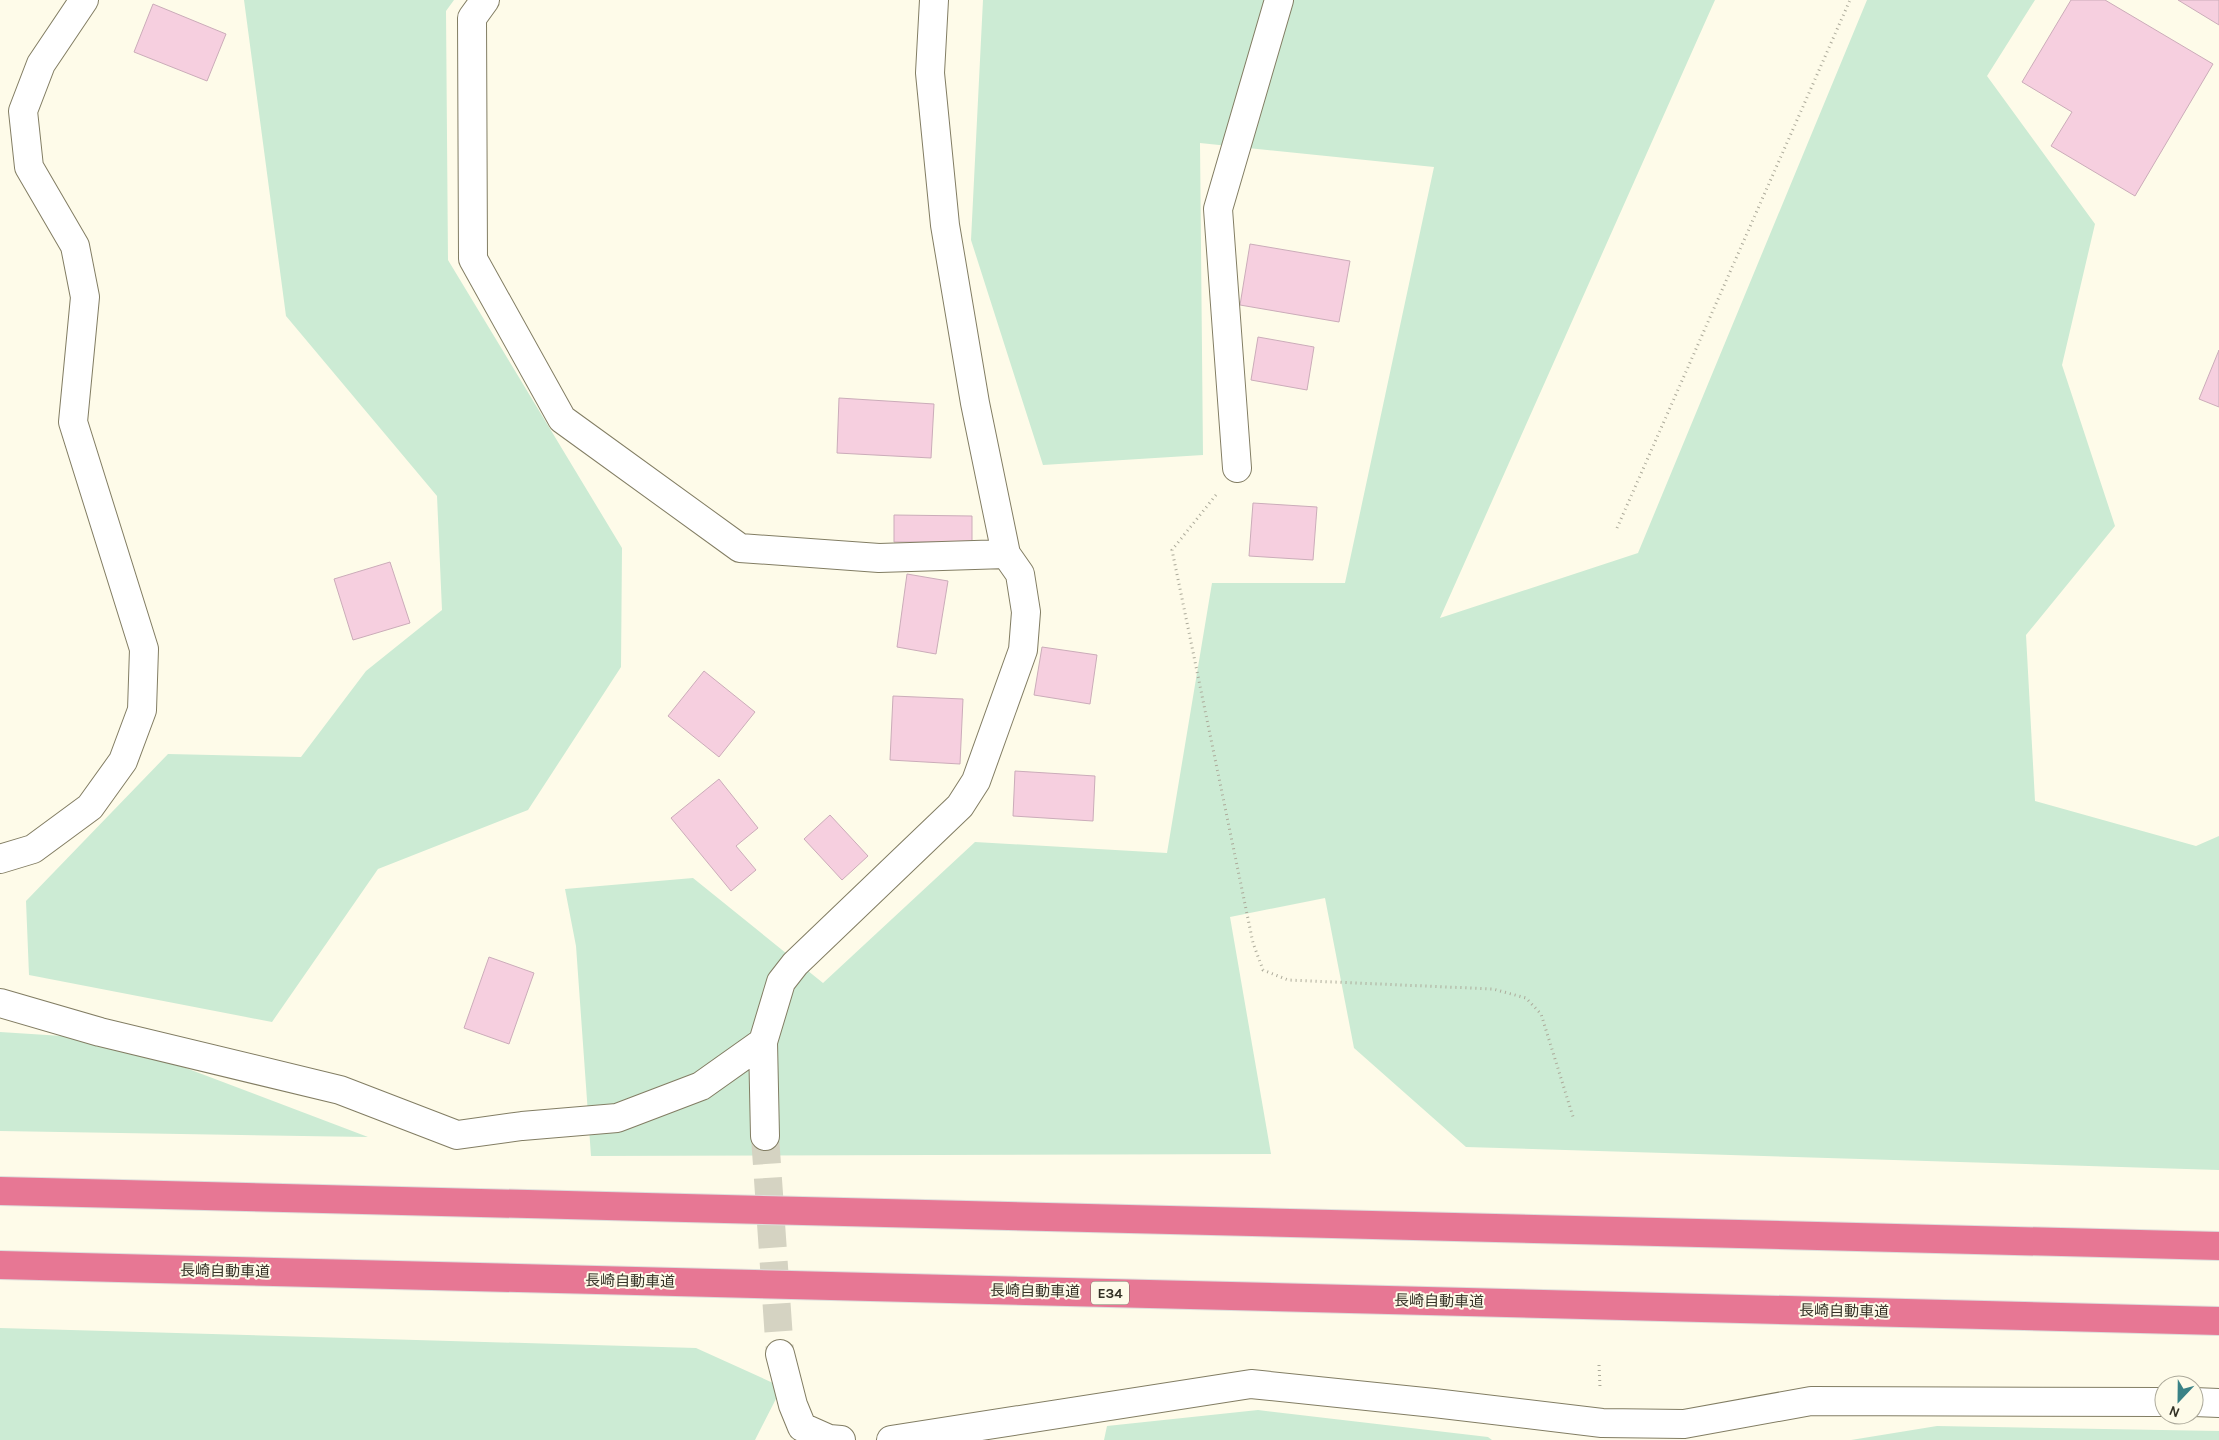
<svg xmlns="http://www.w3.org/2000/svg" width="2219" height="1440" font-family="Karla,'Noto Sans JP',sans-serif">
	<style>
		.green { fill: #ccebd4 }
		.building { fill: #f6cfdf; stroke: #cbacb9 }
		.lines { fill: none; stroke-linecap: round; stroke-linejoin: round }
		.street-tunnel { stroke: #d5d3c2; stroke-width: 28; stroke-dasharray: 28 14; stroke-linecap: butt }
		.street-casing { stroke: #827d63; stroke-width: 30 }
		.highway-casing { stroke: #dededc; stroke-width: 30 }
		.path { stroke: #acaa9a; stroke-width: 3; stroke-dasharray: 1 4; stroke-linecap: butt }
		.street { stroke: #fff; stroke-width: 28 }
		.highway { stroke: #e77794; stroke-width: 28 }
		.labels { text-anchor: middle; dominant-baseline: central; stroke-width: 4; stroke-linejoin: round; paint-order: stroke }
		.shield { fill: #fefbe9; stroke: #706e60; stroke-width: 1 }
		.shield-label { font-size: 14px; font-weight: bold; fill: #333125 }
		.street-label { font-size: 15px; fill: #333125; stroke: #fefbe9 }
	</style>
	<rect width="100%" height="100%" fill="#fefbe9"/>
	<path class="green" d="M244 0H454L446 11 448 260 622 548 621 667 528 810 378 869 272 1022 29 975 26 901 168 754 301 757 366 671 442 610 437 496 286 316Z
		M983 0H1715L1440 618 1638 553 1867 0H2035L1987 76 2095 224 2062 365 2115 526 2026 635 2035 801 2196 846 2219 836V1170L1466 1147 1354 1048 1325 898 1230 917 1271 1154 591 1156 576 946 565 889 693 878 823 983 975 842 1167 853 1212 583H1345L1434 167 1200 143 1203 455 1043 465 971 240Z
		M0 1032 109 1039 368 1137 0 1131Z
		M0 1328 696 1348 782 1387 755 1440H0Z
		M1258 1410 1488 1437 1492 1440H1104L1107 1426Z
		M1937 1426 2219 1431V1440H1851Z"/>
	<path class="building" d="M2071 0H2105L2213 64 2135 196 2051 146 2072 112 2022 82Z
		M2178 0H2219V25Z
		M153 4 226 34 207 81 134 52Z
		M1250 244 1350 261 1339 322 1240 305Z
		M1258 337 1314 347 1307 390 1251 380Z
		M2219 350V407L2199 399Z
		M839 398 934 404 931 458 837 453Z
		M1253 503 1317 507 1313 560 1249 556Z
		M894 515 972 516V542H894Z
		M390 562 410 623 353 640 334 579Z
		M907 574 948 581 936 654 897 647Z
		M1042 647 1097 655 1090 704 1034 695Z
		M704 671 755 712 719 757 668 716Z
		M893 696 963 699 960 764 890 760Z
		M1015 771 1095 776 1093 821 1013 816Z
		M719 779 758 828 736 846 756 870 731 891 671 818Z
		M830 815 868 856 842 880 804 839Z
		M489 957 534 973 509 1044 464 1028Z"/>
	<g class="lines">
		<path class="street-tunnel" d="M765 1136 780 1354"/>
		<g class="street-casing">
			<path id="street" d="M485 0 472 18 473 259 562 419 740 548 879 558 1006 554
				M1237 468 1218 209 1279 0
				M0 859 33 849 90 807 123 761 142 710 144 649 73 422 85 297 75 246 29 167 23 111 41 64 84 0
				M0 1003 100 1032 340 1090 457 1135 522 1126 617 1118 701 1086 763 1042
				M765 1136 763 1042 781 982 795 964 960 806 976 781 1023 650 1026 612 1020 574 1006 554 975 403 945 225 930 73 934 0
				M780 1354 793 1405 802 1427 829 1439 841 1440
				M2194 1402 2219 1403
				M891 1440 1251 1384 1434 1403 1602 1423 1684 1424 1811 1401 2164 1402"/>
		</g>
		<g class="highway-casing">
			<path id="highway" d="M0 1191 2219 1246
				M0 1265 2219 1321"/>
		</g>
		<path class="path" d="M1216 495 1172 550 1253 943 1263 970 1288 980 1493 989 1526 998 1541 1014 1574 1120
			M1617 528 1850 0
			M1599 1365 1600 1387"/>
		<use href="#street" class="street"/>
		<use href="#highway" class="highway"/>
	</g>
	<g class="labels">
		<rect class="shield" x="1091" y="1281.5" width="38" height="23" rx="4"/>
		<g class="shield-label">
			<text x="1110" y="1293">E34</text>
		</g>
		<g class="street-label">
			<text transform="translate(225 1271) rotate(1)">長崎自動車道</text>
			<text transform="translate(630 1281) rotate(1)">長崎自動車道</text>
			<text transform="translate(1035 1291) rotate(1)">長崎自動車道</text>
			<text transform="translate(1439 1301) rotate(1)">長崎自動車道</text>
			<text transform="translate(1844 1311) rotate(1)">長崎自動車道</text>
		</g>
	</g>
	<g transform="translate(2179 1400) rotate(202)"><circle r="24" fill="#fefbe9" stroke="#adaa9b"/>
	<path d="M0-4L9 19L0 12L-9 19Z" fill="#3a8286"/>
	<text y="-8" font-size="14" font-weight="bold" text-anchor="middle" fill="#333125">N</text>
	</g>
</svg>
